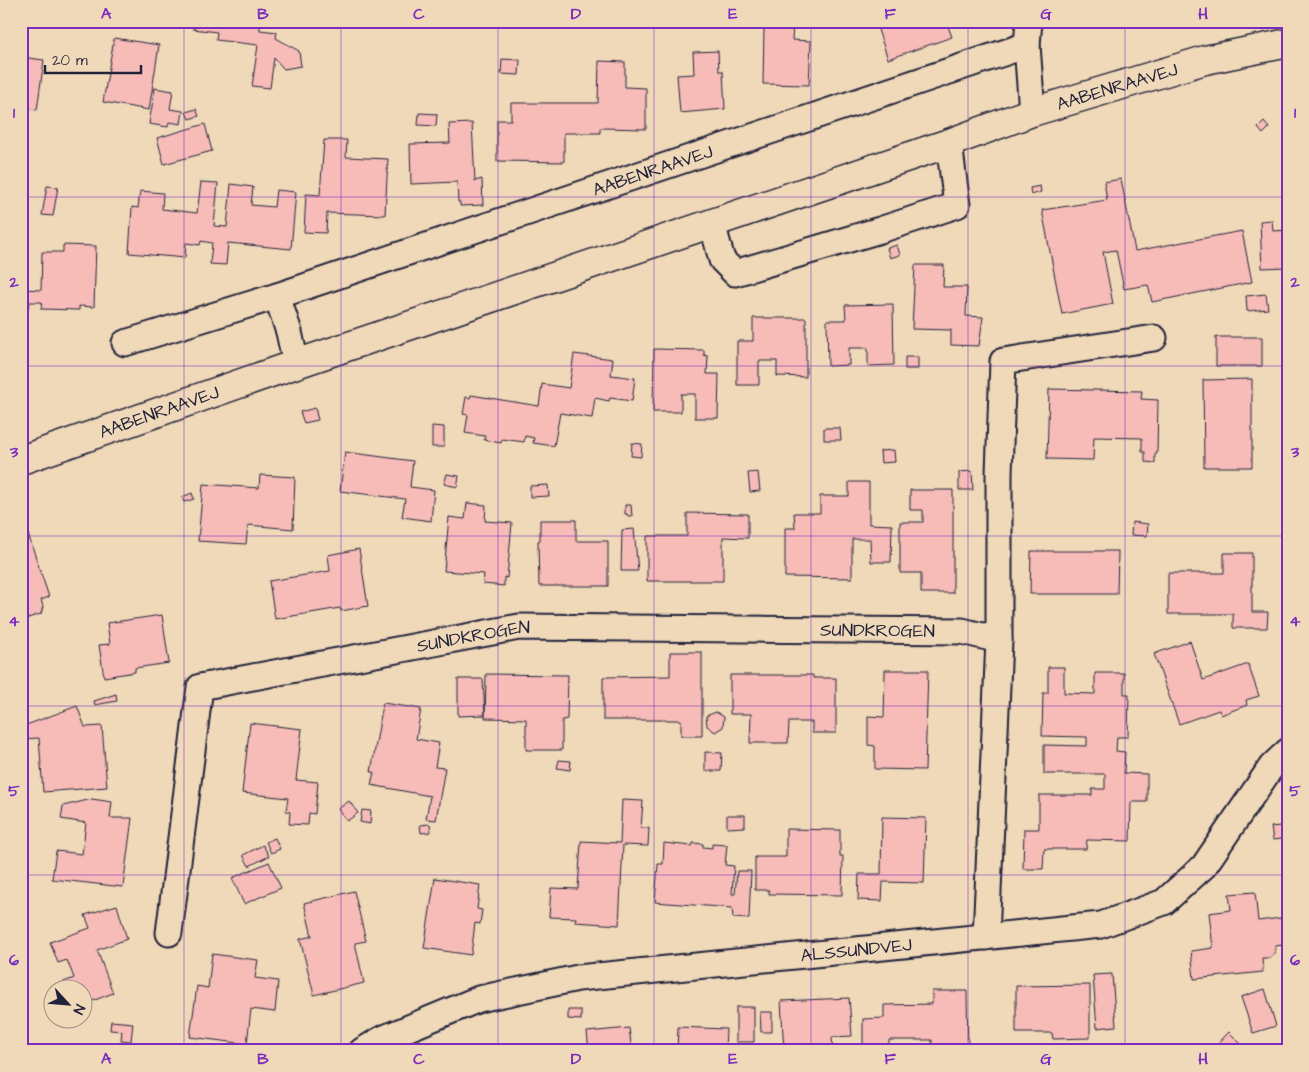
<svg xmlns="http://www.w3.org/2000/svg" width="1309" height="1072" font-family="'Architects Daughter',sans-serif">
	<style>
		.building { fill: #f7bbb8; stroke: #22223b }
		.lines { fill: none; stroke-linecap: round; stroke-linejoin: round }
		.street-casing { stroke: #22223b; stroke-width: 29 }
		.secondary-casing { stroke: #22223b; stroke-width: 31 }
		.street { stroke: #f0d9b9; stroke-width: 25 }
		.secondary { stroke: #f0d9b9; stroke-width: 28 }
		.grid { fill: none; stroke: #7b2cbf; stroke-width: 1; stroke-opacity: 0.55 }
		.labels { text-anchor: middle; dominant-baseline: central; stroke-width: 4; stroke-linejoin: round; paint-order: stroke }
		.street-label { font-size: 18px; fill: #22223b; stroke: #f0d9b9 }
		.neatline { fill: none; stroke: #7b2cbf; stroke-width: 2 }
		.grid-label { font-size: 16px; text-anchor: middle; font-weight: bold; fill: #7b2cbf }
	</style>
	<rect width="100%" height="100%" fill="#f0d9b9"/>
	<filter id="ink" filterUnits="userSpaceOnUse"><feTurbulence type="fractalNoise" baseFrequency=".02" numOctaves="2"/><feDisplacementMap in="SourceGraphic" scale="10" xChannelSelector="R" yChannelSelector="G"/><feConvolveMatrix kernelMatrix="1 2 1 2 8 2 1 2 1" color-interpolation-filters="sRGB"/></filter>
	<g filter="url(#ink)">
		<path class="building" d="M194 21H260V30L277 32 276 38 299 51 301 66 284 69 274 58 270 88 252 86 258 45 216 40 217 32 193 29Z
			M875 21H946L952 37 888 59Z
			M764 26H793L792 40 811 41 809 85 763 84Z
			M114 38 159 45 149 110 103 102Z
			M718 51 719 71H723L725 109 680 113 677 75 694 74 693 52Z
			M21 57 44 60 37 110 21 108Z
			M502 59 520 60 519 75 501 74Z
			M599 61 625 62V87L646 88V129L600 128V133H564V162L497 161V120H511V103H598Z
			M155 88 173 91 170 109 183 111 181 124 169 122 168 127 149 124Z
			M196 109 199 116 189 119 186 112Z
			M419 113 437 114 436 126 418 125Z
			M1264 122 1269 128 1263 134 1258 128Z
			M472 123 475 181 482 179 483 205 460 206V202H458L457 182 411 184 410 144 450 143 449 124Z
			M205 124 212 151 164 164 157 138Z
			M324 140H347L346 157 388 159 385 215 327 213 326 233 304 232 306 194 320 195Z
			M1121 179 1135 251 1242 231 1252 282 1152 302 1148 285 1124 289 1116 250 1103 252 1113 304 1062 314 1042 210 1107 200 1104 182Z
			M201 182 218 183 214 226 227 227 231 184 253 187 251 205 274 207 276 190 296 192 291 249 228 243 226 265 210 264 212 243 201 241 200 245 186 243 185 258 129 253 132 207 138 208 140 191 163 193 162 209 197 213Z
			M47 186 58 187 53 216 42 215Z
			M1040 186 1041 192 1031 195 1030 188Z
			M1272 220 1273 231 1288 230V267L1262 268 1260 221Z
			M63 245 96 246 94 307 79 306V310L41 309 42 302H29L28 310H24L25 289 41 290 42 252H63Z
			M897 245 900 255 890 258 887 248Z
			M915 265H944L943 287H967L966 316 983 317 979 346 951 345V330L912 329Z
			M1266 294 1268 309 1247 311 1246 296Z
			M893 304 894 365 868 366V348H849V365L828 366 827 320H846L845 305Z
			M753 318H806V377L777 376V361H759V385H737V341H753Z
			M1216 337H1262V366H1216Z
			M654 349 704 350V355L708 356 707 374H719L718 418H695V394H681V412H653Z
			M574 354 613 359 611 375 635 378 632 401 610 398 609 401 595 398 592 418 560 413 554 446 533 443 534 438 525 436 524 442 502 439 501 443 484 440 485 436 465 433 468 415 463 414 466 397 470 398 471 395 539 406 542 384 569 388Z
			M905 357H918V369H905Z
			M1252 379V467H1204L1203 380Z
			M1049 389 1142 391 1141 399 1158 400 1157 454 1155 453V463L1145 462V452H1142V438L1094 437 1093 460 1047 459Z
			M315 408 318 420 304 423 300 412Z
			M432 426 444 427V447H432Z
			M824 428H840L841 440H824Z
			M632 443 642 444 641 457 631 456Z
			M894 450 895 462 881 463 880 451Z
			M345 452 413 461 410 487 434 490 431 521 402 517 405 499 340 491Z
			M972 471 973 490H959V472Z
			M758 472 760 491 750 492 748 473Z
			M447 474 459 476 457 487 444 484Z
			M260 475 295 477 293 529 248 525 246 544 198 541 203 484 259 488Z
			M849 482H869V524L892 525 891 562H871L870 539H852V578L785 577V528H795L794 513H820V496H849Z
			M548 485 549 496 530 497V486Z
			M910 490H953V593H921V573H900V522H923V510H910Z
			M192 493 194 499 184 502 182 497Z
			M467 503 486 505 485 521 512 523 507 578 504 577V586L483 584 484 574 444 571 449 517 465 519Z
			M625 505H631L632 516H628L627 514H625Z
			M687 513 748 514V538L723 537V581H647V536H687Z
			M540 520H576V541H608V586H539L538 541 540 540Z
			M24 522 49 597 41 600 43 606 41 614 25 619 21 617V523Z
			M1132 522 1148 524 1147 536 1131 535Z
			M634 529 638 571H621L622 530Z
			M359 549 368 606 341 611 340 608 275 619 269 581 330 571 328 555Z
			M1031 551H1118L1117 594H1030Z
			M1224 553H1252V612H1268L1267 628H1233V614H1168V573H1224Z
			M162 615 169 663 135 668V672L104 677 99 645 110 644 107 623Z
			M1190 641 1203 680 1248 664 1259 696 1246 700 1247 705 1221 715 1219 710 1179 724 1154 654Z
			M670 652H702V736H681V720H603V677L670 676Z
			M1048 667H1064V693L1095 694V673H1124V694H1129L1128 737H1117L1116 751 1125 752 1124 773 1147 774V802H1131L1130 841 1087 840 1086 849H1044L1043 869H1023L1024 829H1039V795H1092V789H1105V774H1044V745L1087 746V737L1042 736 1043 693H1048Z
			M885 670H928L925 770 875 769V746L868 745V716L884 717Z
			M486 674 568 675 567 719 562 720V750H526V719L485 718Z
			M730 675H813V678H836V733H812V722H789L788 743H750L751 714H730Z
			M458 679H483L485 715 458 716Z
			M116 694 117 701 95 705 94 701Z
			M383 703 421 709 416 739 439 743 435 767 445 768 436 820 426 819 430 796 371 785 374 772H371Z
			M77 706 85 727 102 726 107 787 43 792 39 738 23 739 24 742H21V727Z
			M716 712 724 717 723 727 715 732 707 726 706 716Z
			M250 723 302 729 296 780 318 782 315 814 309 813 308 825 289 824 290 812 286 811 288 798 242 793Z
			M705 752 722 753 721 771H705Z
			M559 760 571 761 570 770 557 768Z
			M92 799 112 802 110 818H132L123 887 52 879 56 851 82 854 86 823 61 819 63 806Z
			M622 800 643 801 641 828H649L648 846 623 845 619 925 575 922 576 918 549 917 551 888 578 889 581 841 620 843Z
			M349 801 358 813 347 821 338 809Z
			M362 810 371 811 370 824 360 822Z
			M727 815H745V827L727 828Z
			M882 817 926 818 924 883 883 882 882 901 858 900 859 874H881Z
			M430 824 431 832 421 833 420 825Z
			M1288 825V838L1273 840 1271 827Z
			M786 829 840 830V856H843L842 895 769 894V890H755V857H786Z
			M275 838 280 849 271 853 266 842Z
			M664 843 691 846 693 845V843L703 844V847L712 848V844L727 845 725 865 734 866 732 894H735L737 871H751L749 919 733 918 732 908 655 902 658 864H663Z
			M263 845 269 856 249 866 243 855Z
			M269 862 281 888 244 904 232 878Z
			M435 878 480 885 477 909 482 910 480 924 475 923 471 955 424 948Z
			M354 891 366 941 355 943 364 983 314 995 300 939 312 936 304 903Z
			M1255 892 1258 921 1281 918 1284 945 1275 946V952L1270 958H1262L1263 972 1194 979 1191 951 1213 948 1209 913 1231 910 1229 894Z
			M117 905 127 939 97 950 113 993 82 1005V990H52L51 987 74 978 67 960 58 963 50 942 90 928 85 915Z
			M212 954 258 960 255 978 278 981 275 1012 251 1009 247 1044 190 1037 197 986 208 988Z
			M1112 974 1116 1026 1097 1028 1093 975Z
			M1090 985V1038L1053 1039 1052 1033H1016V986Z
			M1265 989 1276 1026 1253 1033 1241 997Z
			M932 991H967L968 1051H932V1040H889V1051H863V1019L884 1018V1005L932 1004Z
			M849 998 852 1036 832 1037 833 1051H784L781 1001Z
			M736 1007H754V1042H736Z
			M568 1010H581V1020L568 1019Z
			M760 1012H772V1032H761Z
			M111 1021 133 1023 131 1041 121 1040 122 1031 110 1030Z
			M678 1027 726 1029 725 1051H677Z
			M629 1028 632 1051H589L587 1032Z
			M1229 1032 1248 1051H1211Z"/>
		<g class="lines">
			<g class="street-casing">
				<g id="street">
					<path d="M1029 21 1027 45 1032 112"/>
					<path d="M712 223 722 260 735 273 880 230 957 205 949 143"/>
					<path d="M277 296 289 332 296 364"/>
					<path id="s1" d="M125 343 277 296 1027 45"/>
					<path id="s2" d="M169 933 200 687 519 627 962 631 999 640"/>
					<path d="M986 937 999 640V473L1003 361 1154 338"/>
					<path id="s3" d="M362 1051 382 1039 479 999 578 978 1101 925 1164 902 1204 866 1272 766 1288 751"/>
				</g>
			</g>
			<g class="secondary-casing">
				<g id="secondary">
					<path id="s4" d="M21 460 296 364 949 143 1032 112 1205 60 1288 43"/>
				</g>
			</g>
			<use href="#street" class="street"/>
			<use href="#secondary" class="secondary"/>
		</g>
	</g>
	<path class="grid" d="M184 21V1051M341 21V1051M498 21V1051M654 21V1051M811 21V1051M968 21V1051M1125 21V1051M21 197H1288M21 366H1288M21 536H1288M21 706H1288M21 875H1288"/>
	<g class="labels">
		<g class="street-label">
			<text stroke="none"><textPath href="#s4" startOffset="1158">AABENRAAVEJ</textPath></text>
			<text stroke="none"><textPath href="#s1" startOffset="555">AABENRAAVEJ</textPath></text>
			<text stroke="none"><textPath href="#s4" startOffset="146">AABENRAAVEJ</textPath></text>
			<text stroke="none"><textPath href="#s2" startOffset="931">SUNDKROGEN</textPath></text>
			<text stroke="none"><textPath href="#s2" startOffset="526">SUNDKROGEN</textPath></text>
			<text stroke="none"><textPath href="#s3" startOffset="509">ALSSUNDVEJ</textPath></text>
		</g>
	</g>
	<rect width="1309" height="1072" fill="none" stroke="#f0d9b9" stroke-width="55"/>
	<g transform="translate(68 1004) rotate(116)"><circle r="24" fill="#f0d9b9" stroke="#9e9087"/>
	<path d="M0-4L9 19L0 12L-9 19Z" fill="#22223b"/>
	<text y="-8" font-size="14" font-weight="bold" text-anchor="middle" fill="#22223b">N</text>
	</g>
	<path d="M45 65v8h96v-8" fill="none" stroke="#22223b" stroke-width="2.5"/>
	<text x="52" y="65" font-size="15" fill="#22223b" stroke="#f0d9b9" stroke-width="4" paint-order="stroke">20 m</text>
	<rect x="28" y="28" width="1254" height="1016" class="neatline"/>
	<g class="grid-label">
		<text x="106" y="19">A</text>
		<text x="263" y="19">B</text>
		<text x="419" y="19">C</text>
		<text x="576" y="19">D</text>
		<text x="733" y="19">E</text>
		<text x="890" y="19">F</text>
		<text x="1046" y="19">G</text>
		<text x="1203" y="19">H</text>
		<text x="14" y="118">1</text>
		<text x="1295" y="118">1</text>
		<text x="14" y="287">2</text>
		<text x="1295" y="287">2</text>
		<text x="14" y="457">3</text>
		<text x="1295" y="457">3</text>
		<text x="14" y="626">4</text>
		<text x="1295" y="626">4</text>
		<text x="14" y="796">5</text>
		<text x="1295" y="796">5</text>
		<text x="14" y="965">6</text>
		<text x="1295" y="965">6</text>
		<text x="106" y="1064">A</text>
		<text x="263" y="1064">B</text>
		<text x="419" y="1064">C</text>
		<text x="576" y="1064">D</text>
		<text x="733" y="1064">E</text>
		<text x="890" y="1064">F</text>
		<text x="1046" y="1064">G</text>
		<text x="1203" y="1064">H</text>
	</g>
</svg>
